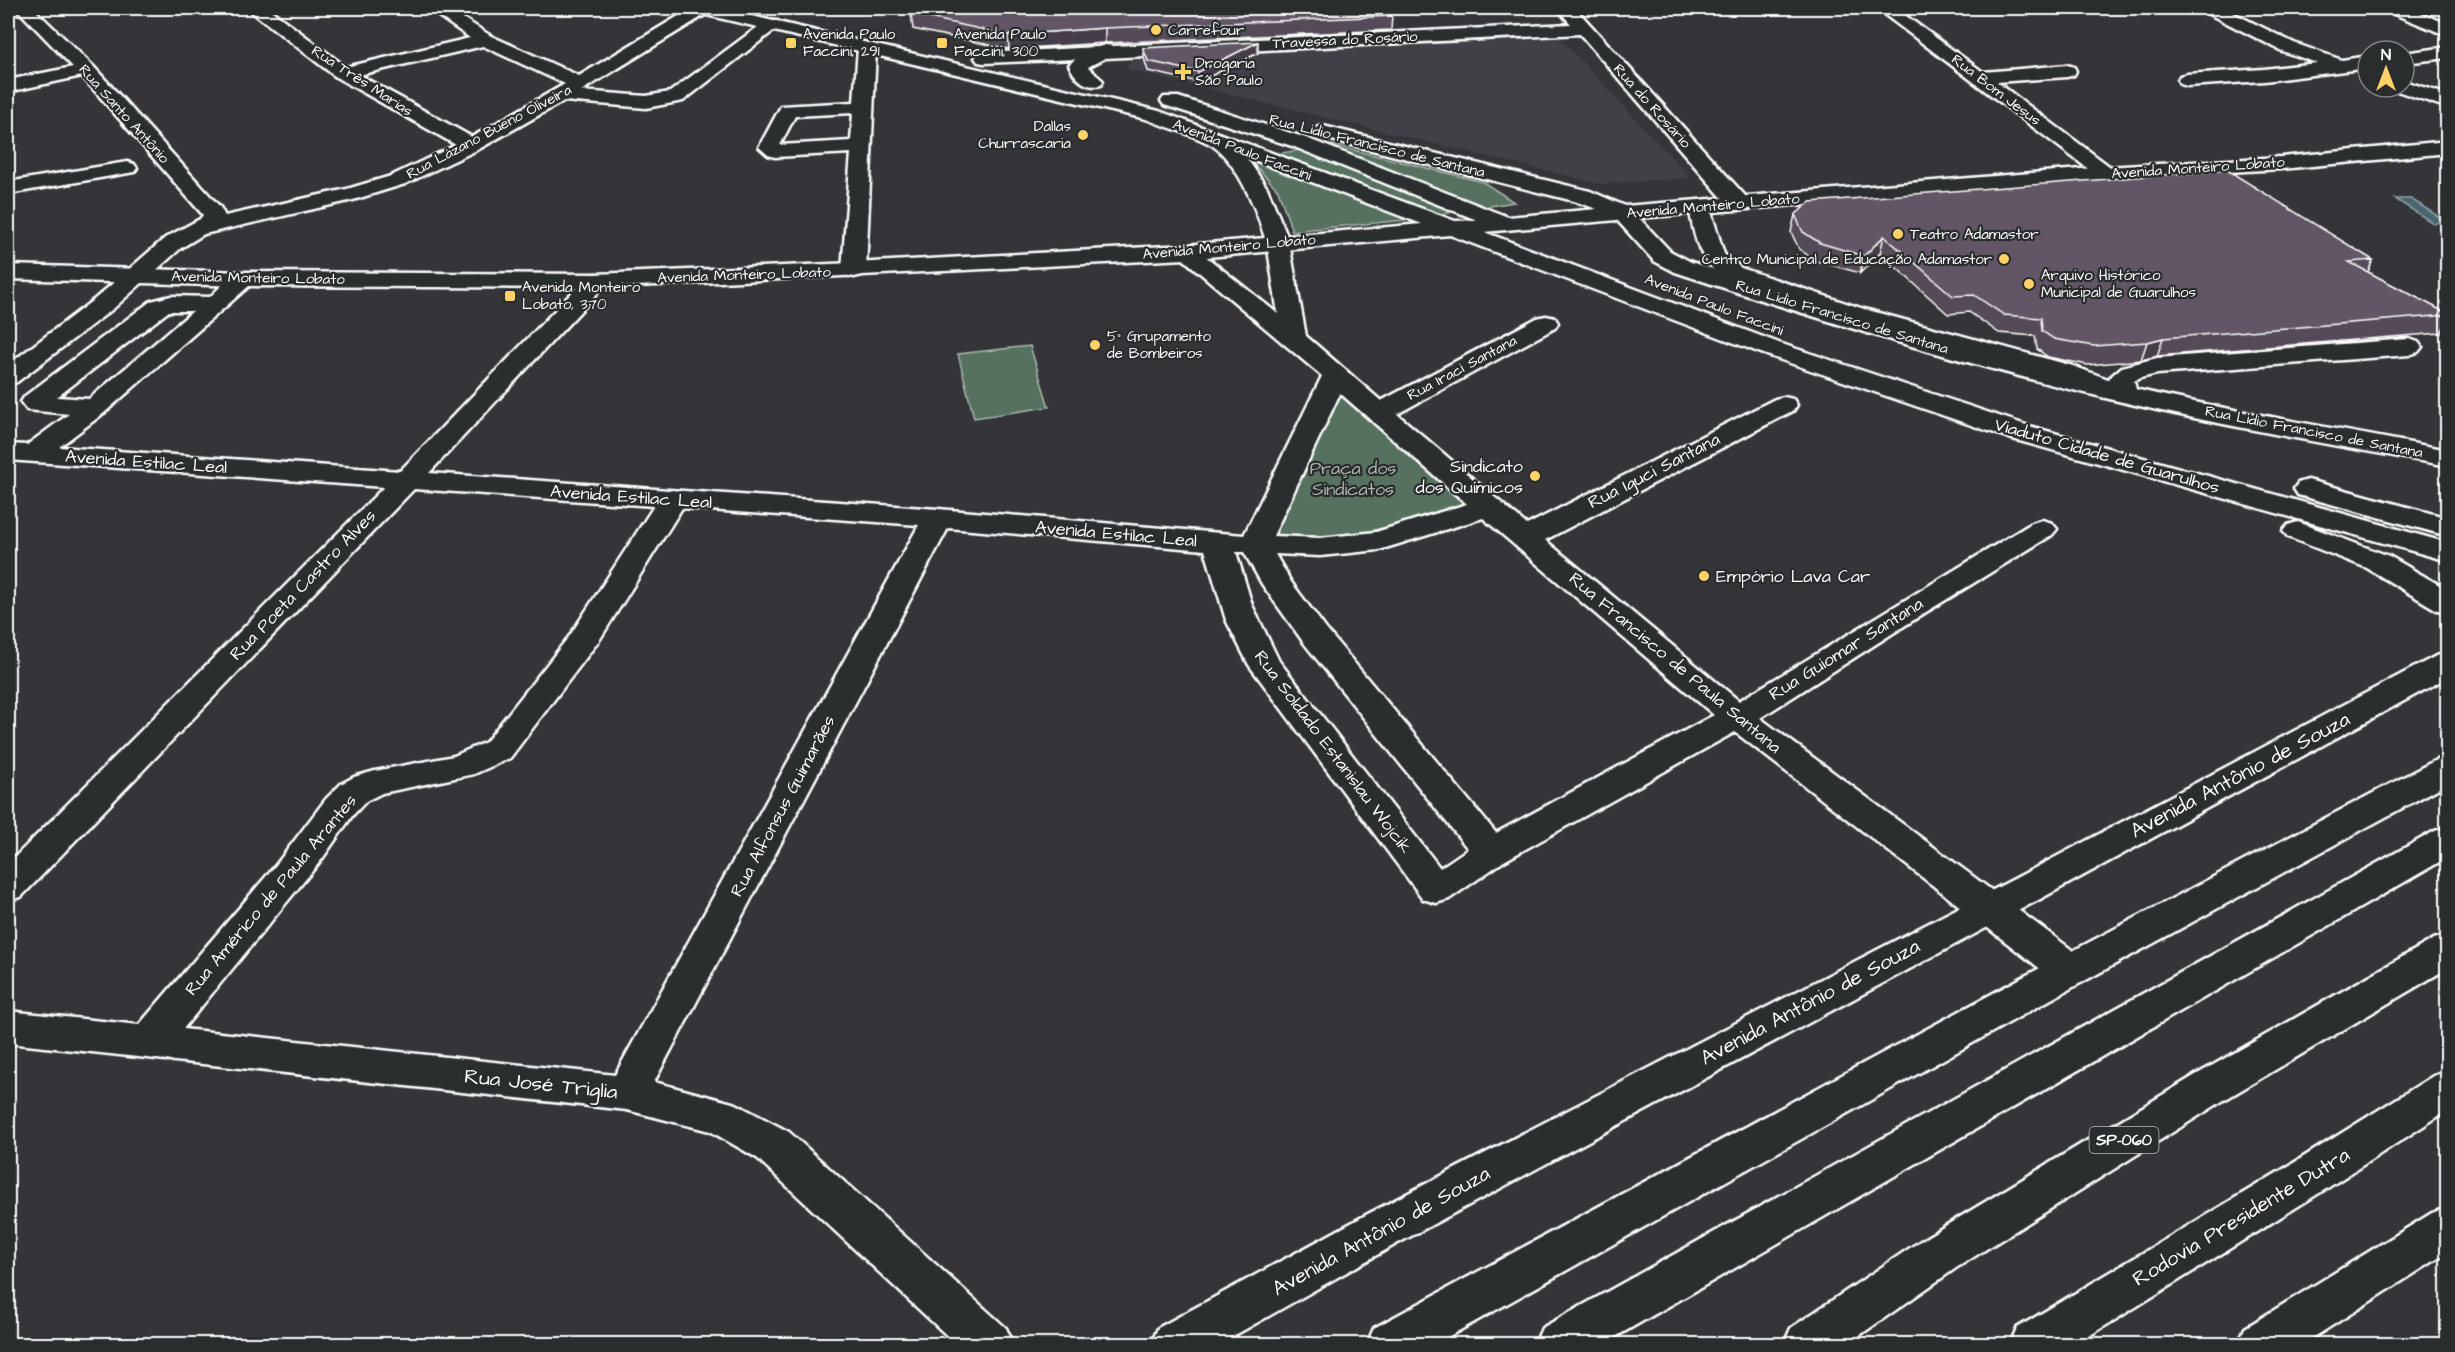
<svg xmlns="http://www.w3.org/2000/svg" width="2455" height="1352" font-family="'Architects Daughter',sans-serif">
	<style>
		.built { fill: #423f46 }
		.green { fill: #57715f; stroke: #abb8af; stroke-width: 1.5 }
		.water { fill: #4a656e; stroke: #92a3a8; stroke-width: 1.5 }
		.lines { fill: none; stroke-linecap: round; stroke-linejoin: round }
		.minor-casing { stroke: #fff; stroke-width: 5 }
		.major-casing { stroke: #fff; stroke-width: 5 }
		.highway-casing { stroke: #fff; stroke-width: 5 }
		.minor { fill: #2a2d2e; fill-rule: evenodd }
		.major { fill: #2a2d2e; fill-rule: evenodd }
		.highway { fill: #2a2d2e; fill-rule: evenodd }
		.wall { fill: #544b58; stroke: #fff; stroke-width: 1.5 }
		.shaded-wall { fill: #453d47; stroke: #fff; stroke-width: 1.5 }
		.building { fill: #625766; stroke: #fff; stroke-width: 1.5 }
		.poi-dot { fill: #ffd166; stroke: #2a2d2e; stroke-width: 2 }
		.labels { text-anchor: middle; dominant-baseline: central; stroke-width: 4.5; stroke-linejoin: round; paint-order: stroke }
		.far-poi-label { font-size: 15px; fill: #fff; stroke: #2a2d2e; text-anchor: start }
		.far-street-label { font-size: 15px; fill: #fff; stroke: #2a2d2e }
		.shield { fill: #2a2d2e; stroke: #bfc0c0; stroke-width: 1.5 }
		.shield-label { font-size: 16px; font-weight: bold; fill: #fff }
		.street-label { font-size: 18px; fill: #fff; stroke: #2a2d2e }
		.poi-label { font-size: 18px; fill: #fff; stroke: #2a2d2e; text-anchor: end }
		.park-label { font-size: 18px; fill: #abb8af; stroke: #2a2d2e }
		.near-street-label { font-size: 21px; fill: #fff; stroke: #2a2d2e }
	</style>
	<rect width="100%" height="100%" fill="#353539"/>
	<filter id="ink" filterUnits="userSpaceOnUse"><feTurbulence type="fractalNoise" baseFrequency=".0167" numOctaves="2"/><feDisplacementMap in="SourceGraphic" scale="12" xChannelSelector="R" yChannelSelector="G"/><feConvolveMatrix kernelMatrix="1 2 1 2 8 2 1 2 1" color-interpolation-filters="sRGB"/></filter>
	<g filter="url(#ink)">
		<path class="built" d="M1560 38 1691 178 1601 184 1126 69 1134 57Z"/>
		<path class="green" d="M1333 145 1483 182 1514 202 1406 220 1292 231 1278 190 1248 158Z
			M1030 346 1049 407 974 418 958 354Z
			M1337 391 1471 506 1347 537 1260 535Z"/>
		<path class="water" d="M2395 199H2411L2447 222 2433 223Z"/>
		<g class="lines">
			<g class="minor-casing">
				<path id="minor" d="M16 8H33L93 66 220 207 225 216 347 189 391 176 456 145 336 77 252 12 250 8H268L346 67 470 38 427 8H447L491 36 579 76 692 8H710L708 13 581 91 646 96 670 92 766 21H778L781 25 683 101 646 108 564 101 479 149 405 184 353 200 204 234 181 248 114 308 17 382 8 385V365L96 298 165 238 200 219 203 215 82 76 8 92V80L73 67ZM483 46 565 84 472 137 359 75Z
					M1570 8 1576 9 1747 198 1750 203 1747 208 1739 210 1731 208 1580 34 1105 58 1088 67 1103 81 1101 85C1085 89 1075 78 1069 65L1075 59 984 63 978 62 975 58 978 54 984 53 1098 47 1106 45 1113 46 1571 24 1561 13 1564 9Z
					M1876 8H1895L1983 72 2067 65 2074 67 2076 71 2074 75 2067 77 1997 82 2113 169 2117 173 2113 177 2106 179 2099 177Z
					M2203 8H2223L2294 43 2342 60 2368 56V68L2264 81 2187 86 2180 84 2178 80 2180 76 2187 74 2264 69 2317 63 2282 51 2205 12Z
					M2386 8H2408L2448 24V36L2389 12Z
					M867 43 873 44 876 48 866 270 862 275 854 277 846 275 842 270 851 153 775 157 768 155 759 147 781 106 854 102 858 48 861 44ZM853 113 851 141 780 145 795 116Z
					M2448 47V58L2404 63V53Z
					M2404 81 2448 95V108L2397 91 2395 87H2404Z
					M127 162 134 164 137 168 134 172 8 194V182Z
					M1700 200 1708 202 1724 254 1741 268 1864 309 2073 366 2108 379 2122 367 2157 358 2409 339 2418 342 2422 347 2418 352 2409 355 2157 374 2140 378 2134 381 2137 394 2133 400 2124 402 2102 397 2055 377 1878 329 1725 278C1698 262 1694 235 1689 207L1692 202Z
					M1278 236 1286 238 1289 243 1306 336 1381 401 1537 318 1546 316 1555 318 1558 323 1555 328 1397 414 1527 525 1775 399 1784 397 1793 399 1797 405 1793 411 1545 540 1739 701 2032 523 2042 520 2052 523 2057 529 2052 535 1926 612 1760 718 2084 959 2090 970 2084 981 2070 985 2056 981 1735 732 1504 861 1449 899 1436 903 1423 899 1249 665 1226 620 1205 550 948 528 654 1082 736 1104 789 1132 1006 1328 1013 1344H956L757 1158 710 1131 627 1110 8 1043V1011L139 1025 276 865 326 799 341 784 354 777 375 771 454 756 486 742 571 634 654 506 414 489 21 897 8 900V864L384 487 8 460V444L27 445 69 414 27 410 21 402 25 396 151 301 171 296 210 297C223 285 235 269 253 274L257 279 104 413 59 447 400 471 588 276 596 274 604 276 608 281 604 286 429 473 938 509 1244 535 1322 376 1175 252 1178 247 1186 245 1194 247 1278 314 1267 243 1270 238ZM169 311H193L89 399 57 397ZM1340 393 1467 504 1376 532 1320 538 1273 536ZM682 508 919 525 615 1075 183 1029 322 859 352 816 366 801 382 793 474 774 510 758 600 639ZM1483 518 1714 715 1496 833 1326 629 1291 582 1275 554 1320 556 1379 550ZM1236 552H1244L1262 584 1304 643 1468 849 1440 868 1279 661 1252 605Z"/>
			</g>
			<g class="major-casing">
				<path id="major" d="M690 8H718L1159 111 1455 221 1477 220 1292 146 1164 105 1161 101 1164 97H1178L1306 138 1508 217 1597 209 1574 201 1316 136 1313 132 1316 128 1323 126 1590 191 1625 206 2106 167 2281 157 2448 141V153L2281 169 2106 179 1639 218 1670 251 1691 262C1829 306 1968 350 2109 383 2221 410 2335 428 2448 450V466C2335 445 2221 426 2110 399 1963 364 1818 319 1675 272L1654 261 1617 220 1484 232 1779 343 2029 426 2448 543V561L2009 438 1761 353 1450 235 1186 259 596 288 245 286 8 279V265L245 272 596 274 854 263 1186 245 1265 238C1257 210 1235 156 1208 143 1188 133 1166 127 1146 119L698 13 692 12ZM1246 157 1422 224 1287 236 1267 188Z
					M2308 480 2448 518V536L2298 495 2294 489 2298 483Z
					M2298 522 2389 556 2448 590V612L2437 610 2367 568 2288 537 2283 531 2288 525Z
					M2448 653V677L2042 898 1398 1243 1219 1344H1151L1158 1328 1366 1215 2016 878 2436 656Z
					M2448 757V783L2053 998 1435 1344H1367L1374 1328 2025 976 2436 760Z
					M2448 827V857L1603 1344H1535L1542 1328 2435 831Z"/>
			</g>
			<g class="highway-casing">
				<path id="highway" d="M2448 935V968L2224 1100 1956 1268 1847 1344H1784L1791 1328 1922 1240 2194 1076 2434 939Z
					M2448 1071V1110L2329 1187 2076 1344H2010L2017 1328 2297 1161 2433 1076Z
					M2448 1207V1252L2303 1344H2238L2245 1328 2432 1213Z"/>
			</g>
			<use href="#minor" class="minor"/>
			<use href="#major" class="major"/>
			<use href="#highway" class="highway"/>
		</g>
		<path class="wall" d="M911 14 1392 16 1391 30 1105 43 1009 49 913 29Z
			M1143 48 1258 53 1198 82 1148 71 1144 58Z
			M1795 215 2373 260 2368 272 2448 314V318L2441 333 2157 356 2141 360 2088 365 2048 357 2037 349 2035 336 1999 333 1969 312 1948 314 1880 253 1860 273 1816 261 1799 249 1791 232Z"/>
		<path class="shaded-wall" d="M1105 28V43L1009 49 1008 35Z
			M1258 42V53L1198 82V72Z
			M1884 236 1880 253 1860 273 1864 256Z
			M2163 338 2157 356 2141 360 2147 342Z"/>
		<path class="building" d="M934 8H1386L1392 16 1105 28 1008 35 911 14Z
			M1258 42 1198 72 1148 61 1143 48Z
			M2227 170 2373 260 2349 262 2448 314V315L2163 338 2147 342 2094 346 2054 339 2042 331 2041 318 2004 315 1974 295 1953 296 1884 236 1864 256 1820 243 1803 232 1795 215 1810 202Z"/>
	</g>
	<g class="poi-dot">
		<circle cx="1156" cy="30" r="6"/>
		<rect x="785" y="37" width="12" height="12" rx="3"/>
		<rect x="936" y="37" width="12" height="12" rx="3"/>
		<path d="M1180 63h6v6h6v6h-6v6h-6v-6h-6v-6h6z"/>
		<circle cx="1083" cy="135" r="6"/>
		<circle cx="1898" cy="234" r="6"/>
		<circle cx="2004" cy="259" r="6"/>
		<circle cx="2029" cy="284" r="6"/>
		<rect x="504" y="290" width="12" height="12" rx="3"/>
		<circle cx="1095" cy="345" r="6"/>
		<circle cx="1535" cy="476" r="6"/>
		<circle cx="1704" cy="576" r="6"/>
	</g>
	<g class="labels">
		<g class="far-poi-label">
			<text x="1168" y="30">Carrefour</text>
			<text x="803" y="34">Avenida Paulo<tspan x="803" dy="17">Faccini, 291</tspan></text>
			<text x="954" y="34">Avenida Paulo<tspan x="954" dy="17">Faccini, 300</tspan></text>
			<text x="1195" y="63">Drogaria<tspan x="1195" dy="17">São Paulo</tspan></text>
			<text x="1071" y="126" text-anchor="end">Dallas<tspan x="1071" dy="17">Churrascaria</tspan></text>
			<text x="1910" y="234">Teatro Adamastor</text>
			<text x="1992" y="259" text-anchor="end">Centro Municipal de Educação Adamastor</text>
			<text x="2041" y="275">Arquivo Histórico<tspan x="2041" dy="17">Municipal de Guarulhos</tspan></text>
			<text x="522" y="287">Avenida Monteiro<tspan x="522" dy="17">Lobato, 370</tspan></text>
			<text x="1107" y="336">5° Grupamento<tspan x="1107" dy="17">de Bombeiros</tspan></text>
		</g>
		<g class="far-street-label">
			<text transform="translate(1345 40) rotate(-3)">Travessa do Rosário</text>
			<text transform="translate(362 81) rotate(33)">Rua Três Marias</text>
			<text transform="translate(1996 90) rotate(37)">Rua Bom Jesus</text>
			<text transform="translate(1652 106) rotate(48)">Rua do Rosário</text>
			<text transform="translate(124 114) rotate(48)">Rua Santo Antônio</text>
			<text transform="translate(489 132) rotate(-28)">Rua Lázano Bueno Oliveira</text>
			<text transform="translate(1377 146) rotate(14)">Rua Lidio Francisco de Santana</text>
			<text transform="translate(1242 150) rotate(21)">Avenida Paulo Faccini</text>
			<text transform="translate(2198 168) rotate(-4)">Avenida Monteiro Lobato</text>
			<text transform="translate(1713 206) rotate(-5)">Avenida Monteiro Lobato</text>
			<text transform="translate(1229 247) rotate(-5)">Avenida Monteiro Lobato</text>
			<text transform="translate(744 275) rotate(-2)">Avenida Monteiro Lobato</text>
			<text transform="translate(258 278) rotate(1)">Avenida Monteiro Lobato</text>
			<text transform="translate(1714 305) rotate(21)">Avenida Paulo Faccini</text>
			<text transform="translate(1842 317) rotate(17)">Rua Lidio Francisco de Santana</text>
			<text transform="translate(1462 368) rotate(-28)">Rua Iraci Santana</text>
			<text transform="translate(2314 432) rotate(11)">Rua Lidio Francisco de Santana</text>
		</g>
		<rect class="shield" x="2089.5" y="1127" width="69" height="26" rx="4.5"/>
		<g class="shield-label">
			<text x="2124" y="1140">SP-060</text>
		</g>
		<g class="street-label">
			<text transform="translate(2107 456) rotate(16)">Viaduto Cidade de Guarulhos</text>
			<text transform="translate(146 462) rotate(4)">Avenida Estilac Leal</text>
			<text transform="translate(1654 471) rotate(-27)">Rua Iguci Santana</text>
			<text transform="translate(631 497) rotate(4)">Avenida Estilac Leal</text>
			<text transform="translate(1116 534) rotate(5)">Avenida Estilac Leal</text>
			<text transform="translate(303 585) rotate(-46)">Rua Poeta Castro Alves</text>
			<text transform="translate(1846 649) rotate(-32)">Rua Guiomar Santana</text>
			<text transform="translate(1675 663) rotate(40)">Rua Francisco de Paula Santana</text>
			<text transform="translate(1333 752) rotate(53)">Rua Soldado Estanislau Wojcik</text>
			<text transform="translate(783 806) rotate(-62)">Rua Alfonsus Guimarães</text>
			<text transform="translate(271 895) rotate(-50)">Rua Américo de Paula Arantes</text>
		</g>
		<g class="poi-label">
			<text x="1523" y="466">Sindicato<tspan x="1523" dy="21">dos Químicos</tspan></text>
			<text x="1716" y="576" text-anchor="start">Empório Lava Car</text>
		</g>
		<g class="park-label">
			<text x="1353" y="468">Praça dos<tspan x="1353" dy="21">Sindicatos</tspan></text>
		</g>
		<g class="near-street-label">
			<text transform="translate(2240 775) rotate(-28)">Avenida Antônio de Souza</text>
			<text transform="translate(1810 1002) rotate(-28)">Avenida Antônio de Souza</text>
			<text transform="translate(541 1084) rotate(6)">Rua José Triglia</text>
			<text transform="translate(2241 1217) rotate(-31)">Rodovia Presidente Dutra</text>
			<text transform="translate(1381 1231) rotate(-29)">Avenida Antônio de Souza</text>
		</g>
	</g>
	<rect width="2455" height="1352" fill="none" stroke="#2a2d2e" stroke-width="30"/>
	<rect x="15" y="15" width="2425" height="1322" fill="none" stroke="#fff" stroke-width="2" filter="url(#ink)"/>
	<g transform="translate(2386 69)"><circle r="28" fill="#2a2d2e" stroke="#7f8182" stroke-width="1.5"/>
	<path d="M0-4.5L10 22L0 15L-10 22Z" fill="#ffd166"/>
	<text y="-9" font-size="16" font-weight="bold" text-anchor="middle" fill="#ffffff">N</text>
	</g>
</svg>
